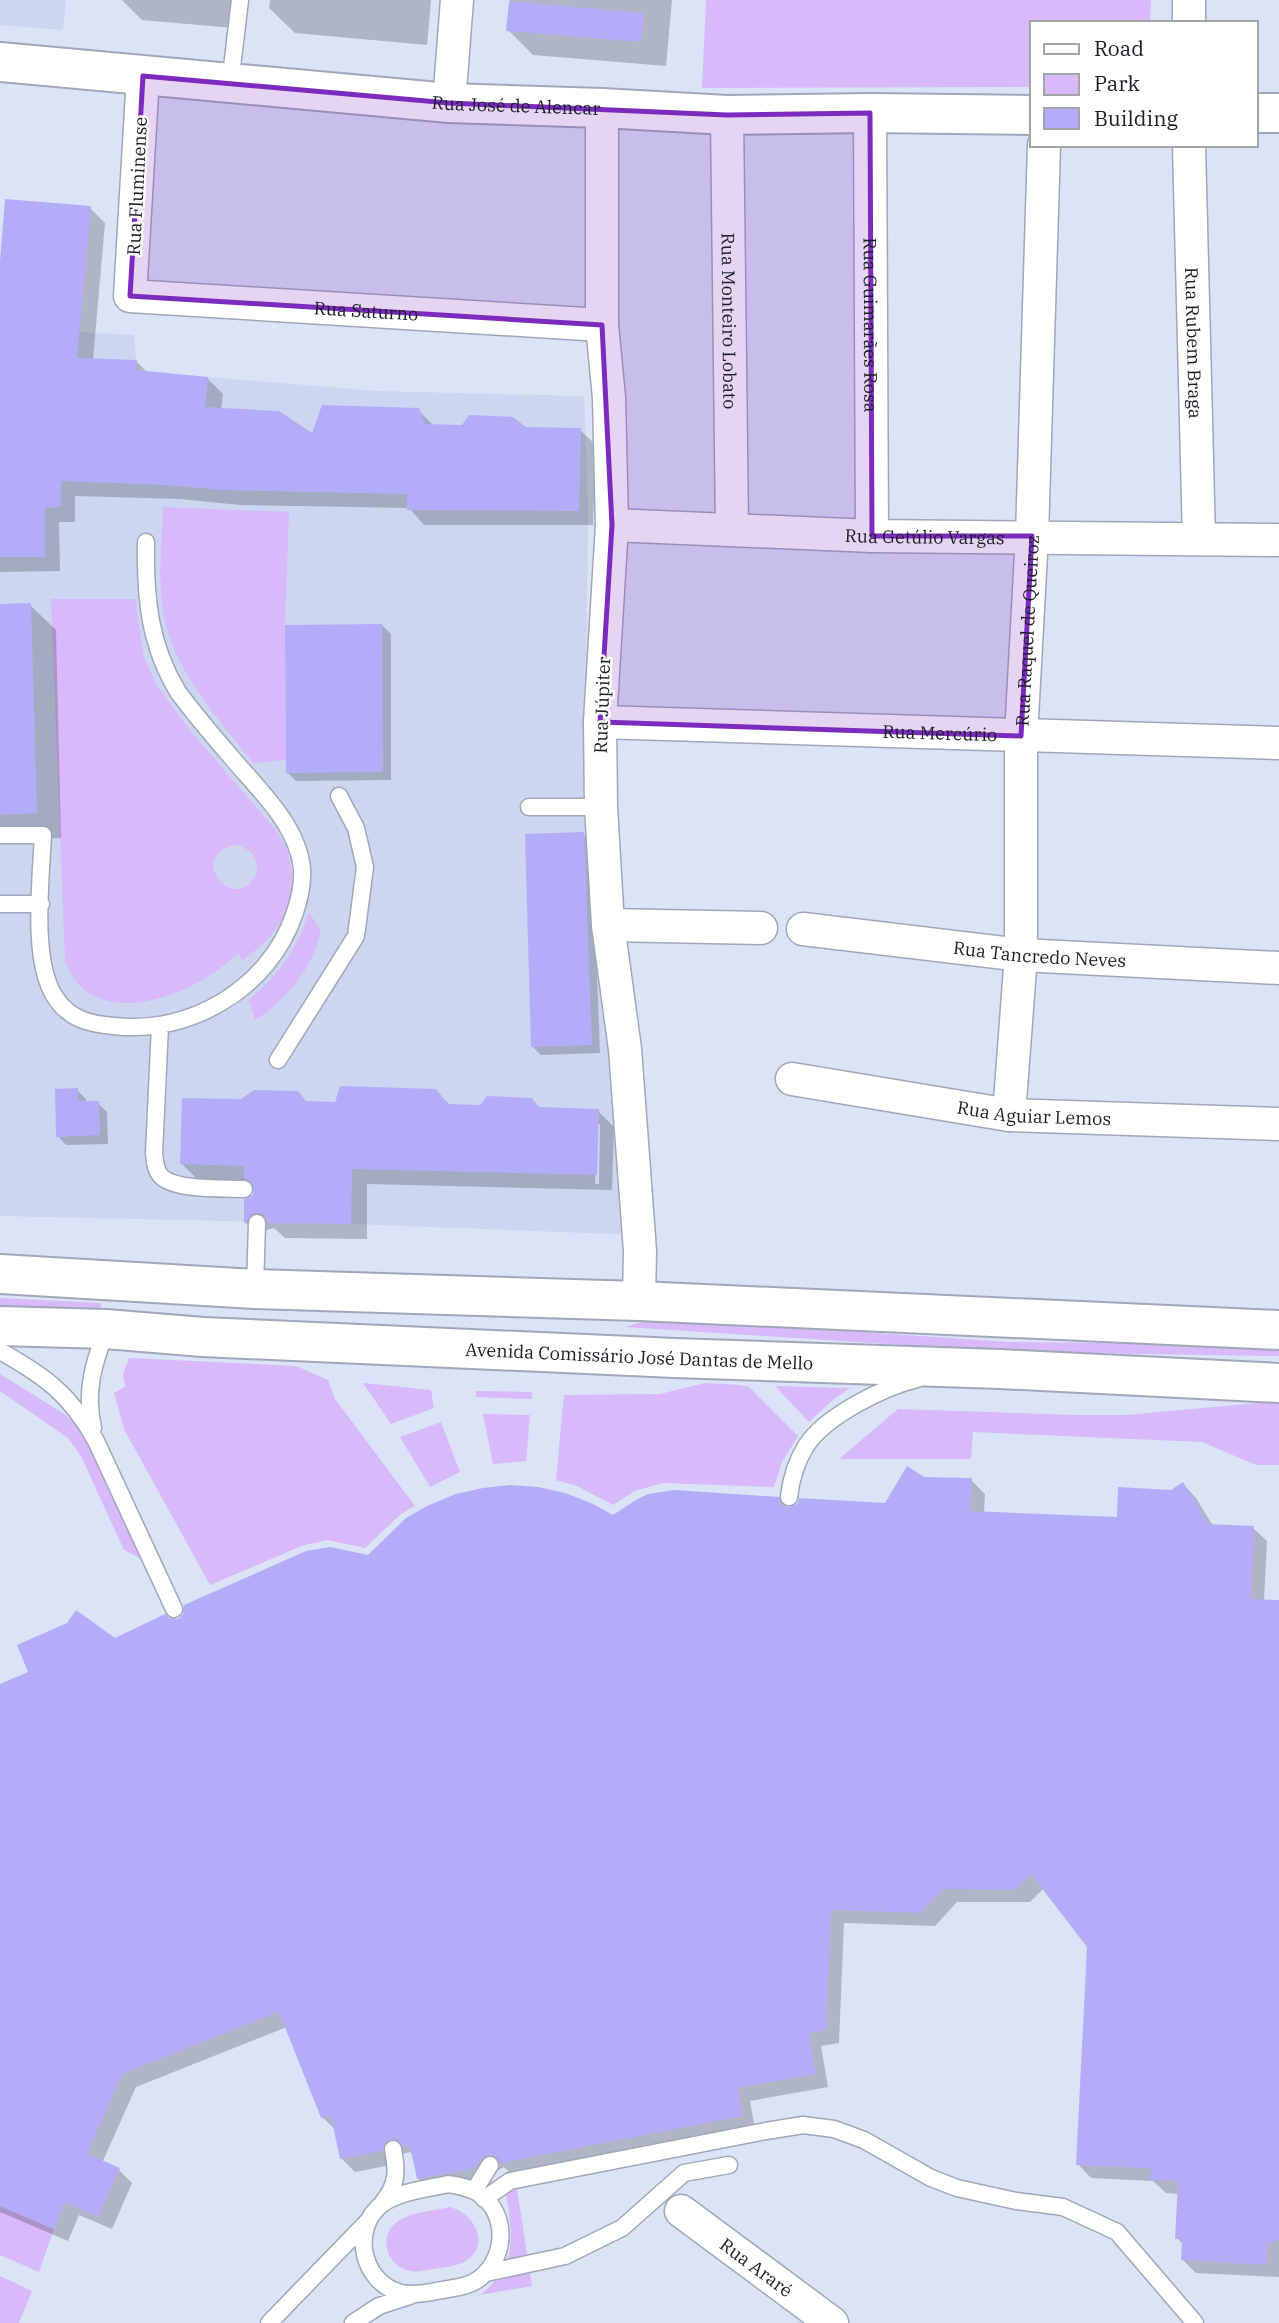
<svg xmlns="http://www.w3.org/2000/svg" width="1279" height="2323" font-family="'IBM Plex Serif',serif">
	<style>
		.built { fill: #ccd6f0 }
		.green { fill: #d8b9fa; fill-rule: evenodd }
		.shadow { fill: #0003; fill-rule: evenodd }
		.building { fill: #b3adf9 }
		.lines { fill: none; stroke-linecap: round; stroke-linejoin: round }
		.lane-casing { stroke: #a0a7b9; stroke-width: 19 }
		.street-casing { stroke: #a0a7b9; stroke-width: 35 }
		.secondary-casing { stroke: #a0a7b9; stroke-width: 42 }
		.lane { stroke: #fff; stroke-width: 16 }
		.street { stroke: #fff; stroke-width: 32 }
		.secondary { stroke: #fff; stroke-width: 38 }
		.marked { fill: #7b2cbf; fill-opacity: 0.2; stroke: #7b2cbf; stroke-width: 5; stroke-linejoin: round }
		.labels { text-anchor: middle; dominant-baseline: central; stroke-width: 5; stroke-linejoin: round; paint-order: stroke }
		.street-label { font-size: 18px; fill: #1c1e25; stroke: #fff }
	</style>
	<rect width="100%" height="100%" fill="#dbe3f7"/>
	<path class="built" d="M0 0H66L63 30 0 25Z
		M0 328 134 335 137 371 378 391 584 396 588 510 585 808 638 1235 351 1224 0 1216Z"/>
	<path class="green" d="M706 0H1151L1150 23H1032V87L702 88Z
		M163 507 289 512 285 625 286 760 253 763C219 719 174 672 164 616 157 581 162 543 163 507Z
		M51 599H135L144 658 156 684 188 728 276 830 288 851 292 874 291 899 280 924 263 944 242 961 239 953C225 965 211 976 195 984 151 1007 86 1019 65 961ZM238 845C252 850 263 862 254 878 232 914 184 853 238 845Z
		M309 913 321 930C318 939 316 949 312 957 301 981 277 1007 255 1020L249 1000C278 976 296 950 309 913Z
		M0 1298 101 1303V1312L0 1307Z
		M656 1318 1008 1342 1279 1345V1356L1011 1352 625 1327Z
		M129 1358 296 1366 328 1380 335 1399 415 1506 401 1514 365 1548 328 1540 304 1545 210 1585 124 1429 114 1393 125 1387 123 1374Z
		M0 1374 66 1415 81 1430 142 1559 124 1550 81 1456 68 1438 0 1391Z
		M363 1383 431 1390 434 1408 391 1424Z
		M705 1383 740 1385 749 1387 798 1436 782 1462 774 1487 663 1483 635 1491 613 1505 577 1486 556 1480 564 1395 660 1394Z
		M775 1386 850 1388 834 1399 809 1422Z
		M476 1391 532 1392V1399L476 1397Z
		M1279 1401V1465H1256L1202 1442 973 1432 971 1459H839L898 1409 1077 1415H1126Z
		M483 1414 530 1415 526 1461 493 1464Z
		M441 1422 460 1472 430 1487 400 1437Z
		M517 2189 532 2286 480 2295C518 2265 513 2238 506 2193Z
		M0 2206 54 2229 39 2272 0 2255Z
		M449 2207C475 2212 492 2247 464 2262 452 2268 434 2268 421 2271 393 2276 373 2241 397 2222 409 2212 434 2211 449 2207Z
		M0 2276 32 2291 19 2323H0Z"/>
	<path class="shadow" d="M122 0H248L245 29 142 20Z
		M270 0H431L427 45 295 33 269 8Z
		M510 0H672L666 66 533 55 508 30Z
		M90 208 105 223 93 360 136 361 148 373 207 378 223 394 221 410 313 436 418 410 434 426 580 430 596 445 593 525H424L409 508 240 505 180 499 75 496V522H59L60 571 0 572V281Z
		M30 605 56 630 61 838 0 840V606Z
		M382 625 391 634V780L296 781 287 772Z
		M583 834 592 843 600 1053 541 1055 532 1046Z
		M77 1090 86 1099V1103H98L107 1112 108 1144 66 1145 58 1136Z
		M435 1091 451 1106 598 1111 614 1127 612 1190 367 1184V1239L285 1238 274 1228 267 1230 261 1238 245 1222 256 1188 249 1181 198 1180 182 1164 307 1103H336ZM597 1124H600L599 1184H595Z
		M924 1479 971 1480 985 1494 984 1513 1118 1519 1183 1484 1196 1498 1213 1526 1253 1528 1267 1541 1264 1601 1279 1602V2277L1196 2273 1183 2260 1184 2245 1177 2238 1179 2194 1166 2193 1153 2181 1091 2178 1078 2164 1089 1946 1044 1888 1030 1902H957L935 1926 844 1923 839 2043 821 2046 828 2087 750 2101 755 2129 515 2176 504 2167 495 2172 489 2181 432 2192 418 2178 414 2155 410 2152 399 2155 396 2164 355 2172 341 2158 336 2130 322 2117 287 2027 136 2087 102 2163 119 2170 132 2183 112 2229 79 2215 68 2241 0 2212V1686L168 1620 178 1621 369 1557 613 1517 778 1498 789 1509 885 1505Z"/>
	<path class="building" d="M509 1 644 13 641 42 506 31Z
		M5 199 91 206 77 358 137 360 136 370 208 377 205 407 279 411 312 433 322 405 419 408 425 424 462 425 469 415 513 417 526 427 581 428 579 511 407 510V494L224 490 164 485 61 481V507L45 508V557H0V261Z
		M31 603 37 813 0 815V604Z
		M382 624 383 772 286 773 285 625Z
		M584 832 592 1045 531 1047 525 834Z
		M340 1086 436 1089 448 1104 480 1105 487 1096 532 1098 539 1107 599 1109 597 1175 352 1169 351 1224 267 1223 263 1214 257 1213 251 1214 246 1223H244V1199L253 1195 254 1189 250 1180 244 1179V1166L180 1164 182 1098 241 1099 254 1090 298 1091 306 1101 335 1102Z
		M78 1088V1101H99L100 1135 56 1137 55 1089Z
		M907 1466 924 1477 972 1478 970 1511 1117 1517 1118 1487 1171 1490 1183 1482 1208 1524 1254 1526 1251 1599 1279 1600V2239L1267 2246 1266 2265 1181 2260 1182 2239H1175L1178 2181 1150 2180 1151 2168 1076 2165 1087 1947 1031 1874 1016 1890 943 1889 921 1913 831 1910 826 2030 809 2033 816 2074 738 2088 743 2116 500 2163 496 2156 490 2155 481 2159 476 2168 417 2179 410 2146 403 2147 396 2139 386 2141 383 2151 340 2159 331 2116 321 2118 279 2012 122 2074 87 2154 120 2168 98 2217 65 2202 54 2229 0 2206V1684L28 1672 17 1645 67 1623 76 1610 115 1638 165 1614 169 1618 178 1619 183 1614 184 1605 306 1551 330 1547 368 1555 406 1518 427 1506 456 1494 483 1488 510 1485 538 1487 565 1493 591 1503 613 1515 636 1500 648 1494 675 1490 779 1497 782 1505 788 1507 797 1504 799 1498 885 1503Z"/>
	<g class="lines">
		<g class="lane-casing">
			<path id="lane" d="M230 84 240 0
				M529 807H601
				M0 835H43C41 878 31 961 55 997 69 1019 89 1024 114 1026 190 1035 269 988 294 915 299 901 303 885 302 869 298 825 258 789 232 758 213 736 195 715 178 692 149 644 145 597 146 542
				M0 904H41
				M160 1026 154 1153C155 1161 155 1169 160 1175 173 1191 224 1188 244 1189
				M278 1060 356 936 365 867 356 828 339 796
				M255 1289 257 1223
				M0 1351C45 1376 71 1395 96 1441L174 1609
				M93 1428C85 1393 93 1364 106 1331
				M789 1497C791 1479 796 1462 806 1446 825 1416 884 1387 917 1379
				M448 2184C459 2186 468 2187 478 2193 511 2214 506 2264 474 2282 465 2287 453 2288 443 2290 429 2292 415 2296 401 2293 362 2283 350 2229 382 2204 400 2191 427 2189 448 2184Z
				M474 2191 490 2165
				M484 2199 510 2181 766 2131 803 2125 834 2129 864 2140 931 2178 957 2188 1016 2201 1063 2207 1117 2232 1195 2323
				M383 2202C398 2184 397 2170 393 2149
				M486 2273 565 2256 622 2228 684 2173 729 2165
				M269 2323 367 2222
				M353 2323 379 2306 410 2296"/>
		</g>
		<g class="street-casing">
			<g id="street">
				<path d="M1189 23V0"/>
				<path id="s1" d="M143 76 130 296 602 325"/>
				<path d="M449 103 457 0"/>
				<path d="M602 108V325L609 398 612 525 600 722 601 807 608 925 625 1049 640 1251 639 1301"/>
				<path id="s2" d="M870 113 872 536"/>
				<path id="s3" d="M727 115 732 529"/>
				<path id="s4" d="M1189 145 1199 539"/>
				<path id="s5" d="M612 525 872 536 1279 540"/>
				<path id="s6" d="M600 722 1279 743"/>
				<path d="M608 925 761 928"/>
				<path id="s7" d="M803 929 1021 955 1279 968"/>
				<path id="s8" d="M792 1079 1009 1115 1279 1124"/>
				<path id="s9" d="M1009 1115 1021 955V736L1032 536 1044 145"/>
				<path id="s10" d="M681 2211 832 2323"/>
			</g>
		</g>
		<g class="secondary-casing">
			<g id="secondary">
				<path id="s11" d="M0 62 449 103 602 108 727 115 870 113 1032 115"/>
				<path d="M1256 113H1279"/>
				<path d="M0 1274 255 1289 639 1301 1279 1330"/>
				<path id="s12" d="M0 1326 106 1329 203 1337 675 1358 1000 1369 1279 1383"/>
			</g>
		</g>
		<use href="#lane" class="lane"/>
		<use href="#street" class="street"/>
		<use href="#secondary" class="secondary"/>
	</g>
	<path class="marked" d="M143 76 449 103 727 115 870 113 872 536H1032L1021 736 600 722 612 525 602 325 130 296Z"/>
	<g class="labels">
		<g class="street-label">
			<text stroke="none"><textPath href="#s11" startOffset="518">Rua José de Alencar</textPath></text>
			<text transform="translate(137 186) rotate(-87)">Rua Fluminense</text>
			<text stroke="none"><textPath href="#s1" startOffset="457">Rua Saturno</textPath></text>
			<text stroke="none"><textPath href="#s3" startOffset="206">Rua Monteiro Lobato</textPath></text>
			<text stroke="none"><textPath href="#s2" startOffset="212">Rua Guimarães Rosa</textPath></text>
			<text stroke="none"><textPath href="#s4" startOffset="198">Rua Rubem Braga</textPath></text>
			<text stroke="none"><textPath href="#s5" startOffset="313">Rua Getúlio Vargas</textPath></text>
			<text stroke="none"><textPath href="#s9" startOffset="485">Rua Raquel de Queiroz</textPath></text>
			<text transform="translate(602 705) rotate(-88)">Rua Júpiter</text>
			<text stroke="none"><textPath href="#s6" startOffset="340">Rua Mercúrio</textPath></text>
			<text stroke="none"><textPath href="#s7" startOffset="238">Rua Tancredo Neves</textPath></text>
			<text stroke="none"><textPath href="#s8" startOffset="245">Rua Aguiar Lemos</textPath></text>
			<text stroke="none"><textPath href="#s12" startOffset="640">Avenida Comissário José Dantas de Mello</textPath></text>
			<text stroke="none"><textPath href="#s10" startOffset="94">Rua Araré</textPath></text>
		</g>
	</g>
	<rect x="1030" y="21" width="228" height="126" fill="#ffffff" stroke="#a4a5a8" stroke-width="2"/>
	<rect x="1044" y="44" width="35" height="10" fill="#ffffff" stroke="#a4a5a8" stroke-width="2"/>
	<text x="1094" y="56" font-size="21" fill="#1c1e25">Road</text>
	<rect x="1044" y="74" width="35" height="21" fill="#d8b9fa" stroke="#a4a5a8" stroke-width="2"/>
	<text x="1094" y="91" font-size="21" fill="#1c1e25">Park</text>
	<rect x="1044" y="108" width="35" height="21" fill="#b3adf9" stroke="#a4a5a8" stroke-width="2"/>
	<text x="1094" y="126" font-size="21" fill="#1c1e25">Building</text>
</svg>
